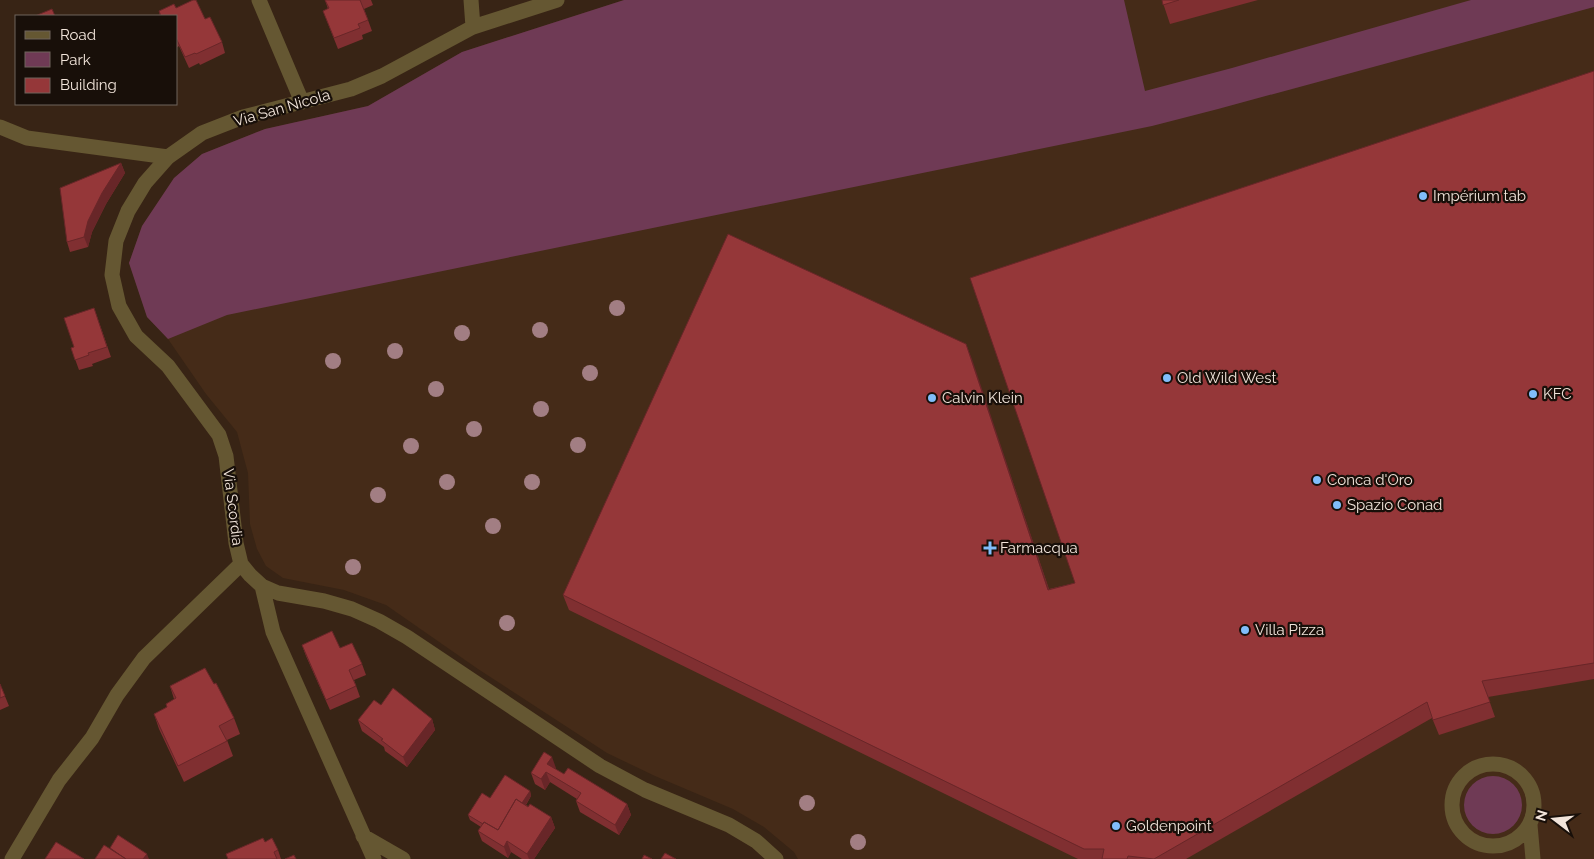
<svg xmlns="http://www.w3.org/2000/svg" width="1594" height="859" font-family="Raleway,sans-serif">
	<style>
		.built { fill: #452b18 }
		.green { fill: #6f3a55 }
		.lines { fill: none; stroke-linecap: round; stroke-linejoin: round }
		.minor { stroke: #655732; stroke-width: 15 }
		.tree { fill: #a27e83 }
		.wall { fill: #802f31 }
		.shaded-wall { fill: #682628 }
		.building { fill: #953739; stroke: #682628 }
		.poi-dot { fill: #80bdfa; stroke: #180f09; stroke-width: 2 }
		.labels { text-anchor: middle; dominant-baseline: central; stroke-width: 4.5; stroke-linejoin: round; paint-order: stroke }
		.street-label { font-size: 15px; fill: #f1e4da; stroke: #180f09 }
		.poi-label { font-size: 15px; fill: #f1e4da; stroke: #180f09; text-anchor: start }
	</style>
	<rect width="100%" height="100%" fill="#382415"/>
	<path class="built" d="M624 0H1594V859H798L794 852 764 827 733 809 655 776 607 753 478 669 386 605 344 590 283 578 266 566 257 549 250 524 248 473 237 432 206 394 168 339 147 317 129 263 142 226 174 178 202 154 265 129 368 106 462 52Z"/>
	<path class="green" d="M624 0H1124L1145 91 1232 68 1471 0H1594V7L1218 109 1152 126 227 315 168 339 147 317 129 263 142 226 174 178 202 154 265 129 368 106 462 52Z
		M1464 805a29 29 0 1 1 58 0a29 29 0 1 1-58 0Z"/>
	<g class="lines">
		<path class="minor" d="M259 0 302 102
			M471 0 473 27
			M0 127 27 138 168 157
			M241 564 250 575 262 586 278 593 324 601 352 609 379 621 407 637 600 766 645 790 729 825 756 841 776 859
			M262 586 273 632 374 859
			M1452 805a41 41 0 1 1 82 0a41 41 0 1 1-82 0Z
			M1530 825 1533 859
			M363 836 403 859
			M12 859 59 780 92 738 117 695 144 658 241 564 236 543 226 456 219 435 168 366 136 336 119 306 112 275 116 241 128 211 145 183 168 157 202 133 243 117 351 89 382 76 473 27 557 0"/>
	</g>
	<g class="tree">
		<circle cx="617" cy="308" r="8"/>
		<circle cx="540" cy="330" r="8"/>
		<circle cx="462" cy="333" r="8"/>
		<circle cx="395" cy="351" r="8"/>
		<circle cx="333" cy="361" r="8"/>
		<circle cx="590" cy="373" r="8"/>
		<circle cx="436" cy="389" r="8"/>
		<circle cx="541" cy="409" r="8"/>
		<circle cx="474" cy="429" r="8"/>
		<circle cx="578" cy="445" r="8"/>
		<circle cx="411" cy="446" r="8"/>
		<circle cx="447" cy="482" r="8"/>
		<circle cx="532" cy="482" r="8"/>
		<circle cx="378" cy="495" r="8"/>
		<circle cx="493" cy="526" r="8"/>
		<circle cx="353" cy="567" r="8"/>
		<circle cx="507" cy="623" r="8"/>
		<circle cx="807" cy="803" r="8"/>
		<circle cx="858" cy="842" r="8"/>
	</g>
	<path class="wall" d="M325 0H371L373 5 364 9 372 31 362 35 363 39 338 49 323 11 328 9Z
		M1162 0H1258L1170 24Z
		M176 8 222 42 225 53 200 65 199 63 189 68 179 46 176 48V16H160L159 11Z
		M1594 71V679L1488 697 1495 717 1439 735 1432 718 1186 859H1078L569 610 563 595 966 344 1049 589 1075 583Z
		M121 163 125 173 106 204 92 232 88 247 70 252 67 242Z
		M94 308 111 357 92 364 93 366 79 370 71 348 74 347Z
		M302 645 340 648 362 664 366 675 354 680 360 697 330 710 306 656Z
		M0 684 9 706 0 710Z
		M214 684 234 718 240 734 227 740 233 756 184 782 159 729 154 714 167 707 174 699 170 686Z
		M381 705 432 719 435 730 407 767 385 751 384 747 362 731 358 720Z
		M556 768 555 769 564 774 627 804 631 815 619 835 580 812 576 801 577 799 550 782 545 790 535 784 531 773Z
		M530 791 531 796 526 805 551 817 555 828 534 859H522L511 852 508 858 482 841 478 831 481 827 470 820 468 815 490 798Z
		M265 842 278 850 281 859H228Z"/>
	<path class="shaded-wall" d="M121 163 125 173 106 204 92 232 88 247 84 237 88 221 102 193Z
		M966 344 972 359 1054 605 1048 590Z
		M432 719 435 730 407 767 403 757Z
		M552 757 556 768 551 775 547 764Z
		M546 772 550 782 545 790 541 779Z
		M530 791 531 796 522 811 520 805Z
		M627 804 631 815 619 835 615 825Z
		M551 817 555 828 534 859H529L527 854Z
		M507 841 511 852 508 858 504 847Z
		M147 854 149 859H143Z"/>
	<path class="building" d="M193 0H196L205 19 210 17 222 42 196 54 195 53 185 57 176 38V16H161L159 11 174 4 176 8Z
		M325 0H360L368 20 358 24 360 28 334 38 323 11 329 8Z
		M1162 0H1179L1163 5Z
		M52 9 55 16H35Z
		M1594 71V663L1482 681 1490 702 1433 720 1427 702 1154 859 1128 856 1127 859H1102L1104 849H1084L563 595 728 234 966 344 1048 590 1075 583 970 278Z
		M121 163 102 193 88 221 84 237 67 242 60 188Z
		M94 308 107 347 88 353 89 355 75 360 71 348 74 347 64 318Z
		M332 631 340 648 352 643 362 664 349 670 356 686 326 700 302 645Z
		M205 668 214 684 216 683 234 718 219 726 227 741 178 766 154 714 167 707 166 704 176 698 170 686Z
		M0 684 5 696 0 698Z
		M393 688 432 719 403 757 381 740 383 739 358 720 374 700 381 705Z
		M544 752 552 757 547 764 564 774 568 768 627 804 615 825 576 801 581 793 546 772 541 779 531 773Z
		M505 775 530 791 522 803 516 799 498 830 484 822 483 824 468 815 482 793 490 798Z
		M516 799 528 807 530 804 551 817 527 854 507 841 504 847 478 831 484 822 498 830Z
		M118 835 147 854 143 859H126L110 848Z
		M263 838 265 842 272 838 278 850 274 852 277 859H228L226 854Z
		M56 842 84 859H45Z
		M104 845 126 859H95Z
		M665 853 676 859H661Z
		M294 855 296 859H285Z
		M644 855 652 859H642Z"/>
	<g class="poi-dot">
		<circle cx="1423" cy="196" r="5"/>
		<circle cx="1167" cy="378" r="5"/>
		<circle cx="1533" cy="394" r="5"/>
		<circle cx="932" cy="398" r="5"/>
		<circle cx="1317" cy="480" r="5"/>
		<circle cx="1337" cy="505" r="5"/>
		<path d="M987.5 540.5h5v5h5v5h-5v5h-5v-5h-5v-5h5z"/>
		<circle cx="1245" cy="630" r="5"/>
		<circle cx="1116" cy="826" r="5"/>
	</g>
	<g class="labels">
		<g class="street-label">
			<text transform="translate(282 108) rotate(-16)">Via San Nicola</text>
			<text transform="translate(233 507) rotate(83)">Via Scordia</text>
		</g>
		<g class="poi-label">
			<text x="1433" y="196">Impérium tab</text>
			<text x="1177" y="378">Old Wild West</text>
			<text x="1543" y="394">KFC</text>
			<text x="942" y="398">Calvin Klein</text>
			<text x="1327" y="480">Conca d'Oro</text>
			<text x="1347" y="505">Spazio Conad</text>
			<text x="1000" y="548">Farmacqua</text>
			<text x="1255" y="630">Villa Pizza</text>
			<text x="1126" y="826">Goldenpoint</text>
		</g>
	</g>
	<rect x="15" y="15" width="162" height="90" fill="#180f09" stroke="#6f645d"/>
	<rect x="25" y="31" width="25" height="8" fill="#655732" stroke="#6f645d"/>
	<text x="60" y="40" font-size="15" fill="#f1e4da">Road</text>
	<rect x="25" y="52" width="25" height="15" fill="#6f3a55" stroke="#6f645d"/>
	<text x="60" y="65" font-size="15" fill="#f1e4da">Park</text>
	<rect x="25" y="78" width="25" height="15" fill="#953739" stroke="#6f645d"/>
	<text x="60" y="90" font-size="15" fill="#f1e4da">Building</text>
	<g transform="translate(1554 819) rotate(286)" stroke="#180f09" stroke-width="4" paint-order="stroke">
	<path d="M0-4L9 19L0 12L-9 19Z" fill="#f1e4da"/>
	<text y="-8" font-size="14" font-weight="bold" text-anchor="middle" fill="#f1e4da">N</text>
	</g>
</svg>
